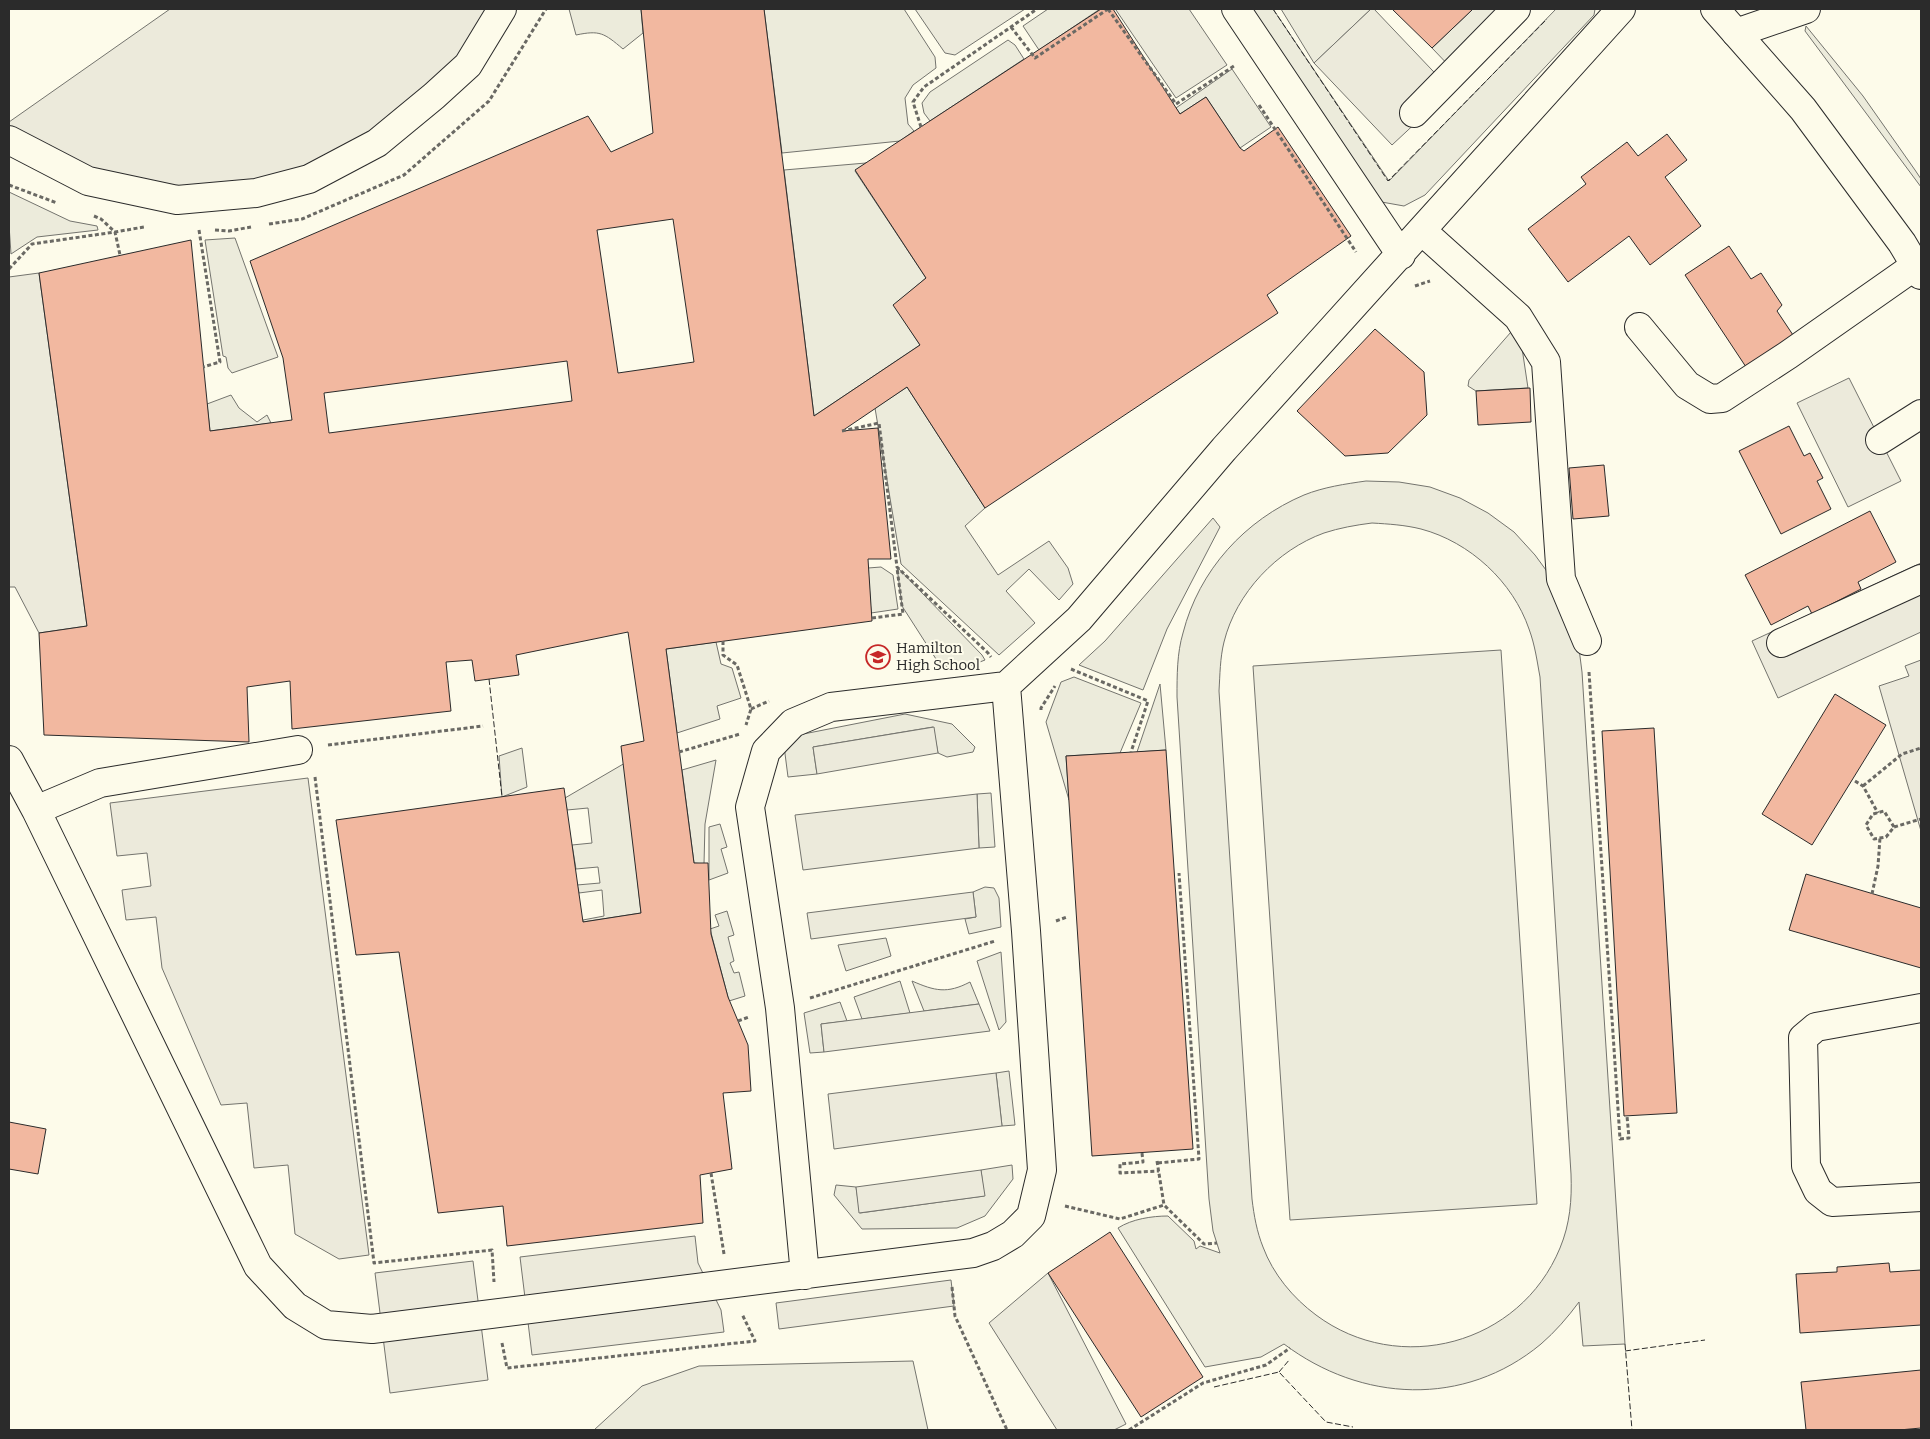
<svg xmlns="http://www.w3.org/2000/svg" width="1930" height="1439" font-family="Bitter,serif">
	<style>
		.green { fill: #ecebdb; stroke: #74746e; fill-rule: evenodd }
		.parking { fill: #eceadb; stroke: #74746e }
		.building { fill: #f2b8a0; stroke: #2b2b2b; fill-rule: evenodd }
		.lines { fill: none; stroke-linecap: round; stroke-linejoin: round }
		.minor-casing { stroke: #2b2b2b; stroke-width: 30 }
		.major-casing { stroke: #2b2b2b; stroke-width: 30 }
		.path { stroke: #6a6964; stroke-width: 3; stroke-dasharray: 4 2.5; stroke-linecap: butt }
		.minor { stroke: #fdfbea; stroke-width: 28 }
		.major { stroke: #fdfbea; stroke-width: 28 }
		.fence { stroke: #2b2b2b; stroke-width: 1; stroke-dasharray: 6 2.5; stroke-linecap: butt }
		.labels { text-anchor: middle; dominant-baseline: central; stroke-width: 4; stroke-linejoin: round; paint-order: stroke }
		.poi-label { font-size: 15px; fill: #2b2b2b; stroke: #fdfbea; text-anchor: start }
	</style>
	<rect width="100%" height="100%" fill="#fdfbea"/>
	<path class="green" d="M569 9H641L643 33 623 49C604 33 600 30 576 35Z
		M764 9H904L935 57 936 68 913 85 905 98 908 124 914 131 900 141 782 153Z
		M1048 9H1100L1039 50 1023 26Z
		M1248 9H1273L1389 181 1556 9H1595L1594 15 1425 195 1404 206 1376 201Z
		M1281 9H1371L1314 63Z
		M1473 9H1516L1455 72 1432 48Z
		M1806 26 1863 96 1915 170 1921 179V187L1805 31Z
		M1008 40 1015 45 1024 59 930 121 924 113 922 103 930 92Z
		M1232 69 1271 127 1240 148 1206 97 1180 114 1176 108Z
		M866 163 855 171 926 278 894 305 920 345 814 416 784 170Z
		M9 192 70 221 97 226 98 230 37 237 11 254 9 225Z
		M235 238 278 357 232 373 228 368 226 357 223 356 205 240Z
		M1511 332 1522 348 1528 388 1476 391 1468 386 1469 380Z
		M907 387 985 508 965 526 998 575 1049 541 1068 568 1073 584 1059 600 1029 569 1006 591 1035 623 999 655 901 564 875 408Z
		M231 395 239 408 257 422 267 415 271 423 210 431 207 404Z
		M1366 481 1399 482 1430 487 1460 498 1488 513 1514 532 1535 555 1554 581 1578 641 1582 672 1625 1344 1583 1346 1579 1302C1568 1317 1555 1332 1541 1344 1464 1408 1361 1402 1284 1344L1261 1357 1205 1367 1118 1228C1132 1219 1152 1216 1168 1216L1194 1241 1196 1249 1200 1246 1220 1253 1213 1231 1209 1199 1177 697C1177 675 1177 653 1183 633 1199 570 1245 520 1304 495 1324 487 1345 484 1366 481ZM1372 523C1389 524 1405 525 1421 529 1470 542 1513 582 1529 629 1535 645 1537 661 1540 677L1571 1174C1572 1200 1570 1224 1560 1248 1520 1345 1399 1377 1316 1315 1293 1298 1273 1274 1263 1247 1257 1232 1254 1216 1252 1199L1219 691C1220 675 1220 658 1224 642 1236 593 1277 550 1324 533 1339 528 1356 525 1372 523Z
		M1213 518 1220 527 1167 629 1143 690 1079 665 1105 641Z
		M881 567 893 575 898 609 871 613 868 568Z
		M897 567 982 655 985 660 967 667 957 668 946 666 936 659 902 606Z
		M716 642 721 664 732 668 741 698 717 706 720 719 677 733 666 649Z
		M1501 650 1537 1204 1290 1220 1253 666Z
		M1074 677 1141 703 1120 753 1066 756 1069 800 1046 722 1061 682Z
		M1160 684 1166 750 1137 752Z
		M905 714 952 724 975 747 973 752 947 757 938 753 933 727 813 747 817 774 788 777 783 738Z
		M522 748 527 787 502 797 499 756Z
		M716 760 705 824 704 864 694 863 682 770Z
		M625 763 641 913 583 922V920L604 916 602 890 579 893 577 885 600 883 598 867 576 869 572 845 592 843 588 808 567 810 565 798Z
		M991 793 995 847 979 848 977 794Z
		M720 824 727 847 721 849 728 873 709 880V827Z
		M985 887 994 888 999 898 1001 927 969 934 965 919 976 917 973 892Z
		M727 911 734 935 728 937 734 961 730 963 734 973 739 972 745 996 729 1001 710 929 719 926 715 915Z
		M886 938 891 956 846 971 838 945Z
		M1001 952 1006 1022 999 1030 977 961Z
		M900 981 910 1013 862 1019 854 997Z
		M912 981C935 991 947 994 970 982L979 1004 924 1011Z
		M840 1002 847 1021 821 1024 824 1052 810 1053 804 1013Z
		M1009 1071 1015 1125 1002 1126 996 1073Z
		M1012 1165 1013 1179 985 1216 957 1228 862 1229 834 1195 836 1185 856 1187 860 1213 984 1196 981 1170Z
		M913 1361 928 1430H594L642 1386 699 1366Z"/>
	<path class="parking" d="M170 9H502L468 65 309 179 177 200 9 140V122Z
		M915 9H1025L955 55 945 53Z
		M1118 9H1189L1227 65 1176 98 1116 10Z
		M1371 9H1374L1451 90 1392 145 1314 63Z
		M39 273 87 626 39 633 15 587H9V277Z
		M1849 378 1901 481 1848 507 1797 403Z
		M1921 563V632L1778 698 1752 641Z
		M1921 660V831L1879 686 1909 676 1905 666Z
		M934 727 938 753 817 774 813 747Z
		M308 778 369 1255 339 1259 295 1234 288 1165 254 1168 247 1103 221 1105 162 968 156 917 126 920 122 890 151 886 147 853 117 856 110 803Z
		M977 794 979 848 803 870 795 815Z
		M973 892 976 917 811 939 807 913Z
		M979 1004 990 1031 824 1052 821 1024Z
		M996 1073 1002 1126 834 1149 828 1094Z
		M981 1170 985 1196 859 1213 856 1187Z
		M695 1236 698 1263 721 1310 724 1332 532 1355 520 1257Z
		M473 1261 488 1380 390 1393 375 1273Z
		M1048 1273 1126 1424 1114 1430H1057L989 1323Z
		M951 1280 954 1306 779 1329 776 1303Z"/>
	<path class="building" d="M641 9H764L814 416 920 345 893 305 926 278 855 170 1101 9H1113L1180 114 1206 97 1240 148 1244 151 1278 127 1351 236 1267 295 1278 313 985 508 907 387 842 431 878 428 891 559H868L872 621 666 649 694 863H708L711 934 728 997 748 1045 751 1091 723 1093 732 1169 700 1175 703 1223 507 1246 503 1206 438 1213 399 952 356 955 336 820 564 788 583 922 641 913 621 746 644 741 628 632 516 655 519 675 475 681 472 660 446 662 451 711 292 729 290 681 247 687 249 742 44 735 39 633 87 626 39 273 191 240 210 431 292 420 283 358 250 261 588 116 611 152 653 133ZM673 219 694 362 618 373 597 230ZM567 361 572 401 329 433 324 393Z
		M1392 9H1473L1432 48Z
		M1667 134 1687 160 1665 177 1701 226 1650 265 1629 236 1568 282 1528 229 1586 184 1581 177 1627 142 1638 156Z
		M1729 246 1751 279 1761 273 1782 305 1777 311 1797 341 1750 373 1685 275Z
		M1375 329 1424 372 1427 415 1388 453 1345 456 1297 411Z
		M1530 388 1531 422 1478 425 1476 391Z
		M1789 426 1804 456 1810 453 1823 478 1817 481 1831 509 1781 534 1739 451Z
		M1604 465 1609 516 1573 519 1569 468Z
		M1870 511 1896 562 1858 582 1861 589 1812 614 1808 606 1771 625 1745 575Z
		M1835 694 1886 725 1812 845 1762 814Z
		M1654 728 1677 1113 1624 1116 1602 731Z
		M1166 750 1193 1149 1092 1156 1066 756Z
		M1806 874 1921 908V968L1789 930Z
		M9 1122 46 1129 38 1174 9 1169Z
		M1110 1232 1203 1377 1141 1417 1048 1273Z
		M1889 1263 1890 1272 1921 1270V1325L1800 1333 1796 1274 1837 1272V1267Z
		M1921 1370V1428L1899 1430H1806L1801 1382Z"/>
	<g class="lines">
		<g class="minor-casing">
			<path id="minor" d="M1236 9 1401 255
				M1736 33 1806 9
				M1414 113 1516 9
				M9 140 88 181 177 200 256 193 309 179 377 143 434 96 468 65 502 9
				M1422 231 1518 317 1546 362 1561 579 1587 641
				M1639 327 1687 385 1710 399 1722 398 1788 355 1915 266
				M1880 440 1921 414
				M1781 643 1921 579
				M9 760 36 810 258 1266 295 1306 326 1325 372 1329 973 1253 993 1246 1013 1234 1031 1216 1042 1170 1026 931 1006 686
				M36 810 100 783 298 750
				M1921 1008 1816 1027 1803 1038 1806 1166 1818 1191 1832 1202 1921 1197
				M805 1275 780 1008 750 807 766 751 793 723 831 707 1006 686 1079 619 1224 449 1621 9"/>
		</g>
		<g class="major-casing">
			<path id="major" d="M1715 9 1803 109 1902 243 1921 275"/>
		</g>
		<path class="path" d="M1108 9 1176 104 1234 66 1233 64
			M1011 27 1035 58 1108 9
			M1259 105 1356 252
			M921 127 913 102 924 87 1037 9
			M9 185 57 203
			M94 216 101 219 115 232 144 227
			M269 224 302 219 404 175 489 101 546 9
			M199 230 220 362 203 367
			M215 230 229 231 251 227
			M9 269 32 244 115 232 120 255
			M1415 286 1430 281
			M842 431 879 423 897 567 988 653 991 657
			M872 618 903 614 897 568
			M723 641V655L737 665 751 709 746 725
			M1071 669 1148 701 1131 752
			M1589 672 1620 1139 1629 1138 1627 1116
			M751 709 769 701
			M1041 710V708L1055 686
			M328 745 483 726
			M679 752 740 734
			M315 777 374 1263 492 1250 494 1282
			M1855 781 1863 786 1878 813
			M1863 786 1902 754 1921 748
			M1894 827 1884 811 1873 814 1866 825 1874 839 1886 837 1894 827 1921 819
			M1872 894 1878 866 1880 838
			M1056 921 1067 917
			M810 998 995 941
			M738 1021 749 1017
			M1142 1153 1143 1162 1120 1164V1173L1159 1171
			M1157 1161 1164 1205
			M1158 1163 1199 1159 1179 873
			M711 1173 724 1254
			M1065 1206 1120 1219 1164 1205 1204 1244 1217 1243
			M952 1287 955 1316 1007 1430
			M502 1343 507 1368 755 1341 742 1314
			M1129 1430 1203 1383 1266 1365 1290 1348"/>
		<use href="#minor" class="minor"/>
		<use href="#major" class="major"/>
		<path class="fence" d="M1273 9 1388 181 1547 19
			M489 679 502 797
			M1625 1344 1632 1430
			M1625 1351 1705 1340
			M1279 1372 1290 1359
			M1214 1387 1279 1372 1326 1422 1353 1427"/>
	</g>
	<defs>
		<g id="school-ring" transform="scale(1.25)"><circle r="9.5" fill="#fdfbea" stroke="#c62828" stroke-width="1.5"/><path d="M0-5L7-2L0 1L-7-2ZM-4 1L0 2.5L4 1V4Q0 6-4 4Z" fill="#c62828"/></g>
	</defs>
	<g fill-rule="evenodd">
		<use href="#school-ring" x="878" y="657"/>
	</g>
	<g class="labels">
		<g class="poi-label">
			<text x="896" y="648">Hamilton<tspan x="896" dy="17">High School</tspan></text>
		</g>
	</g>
	<rect width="1930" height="1439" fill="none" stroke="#2b2b2b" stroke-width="20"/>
</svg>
